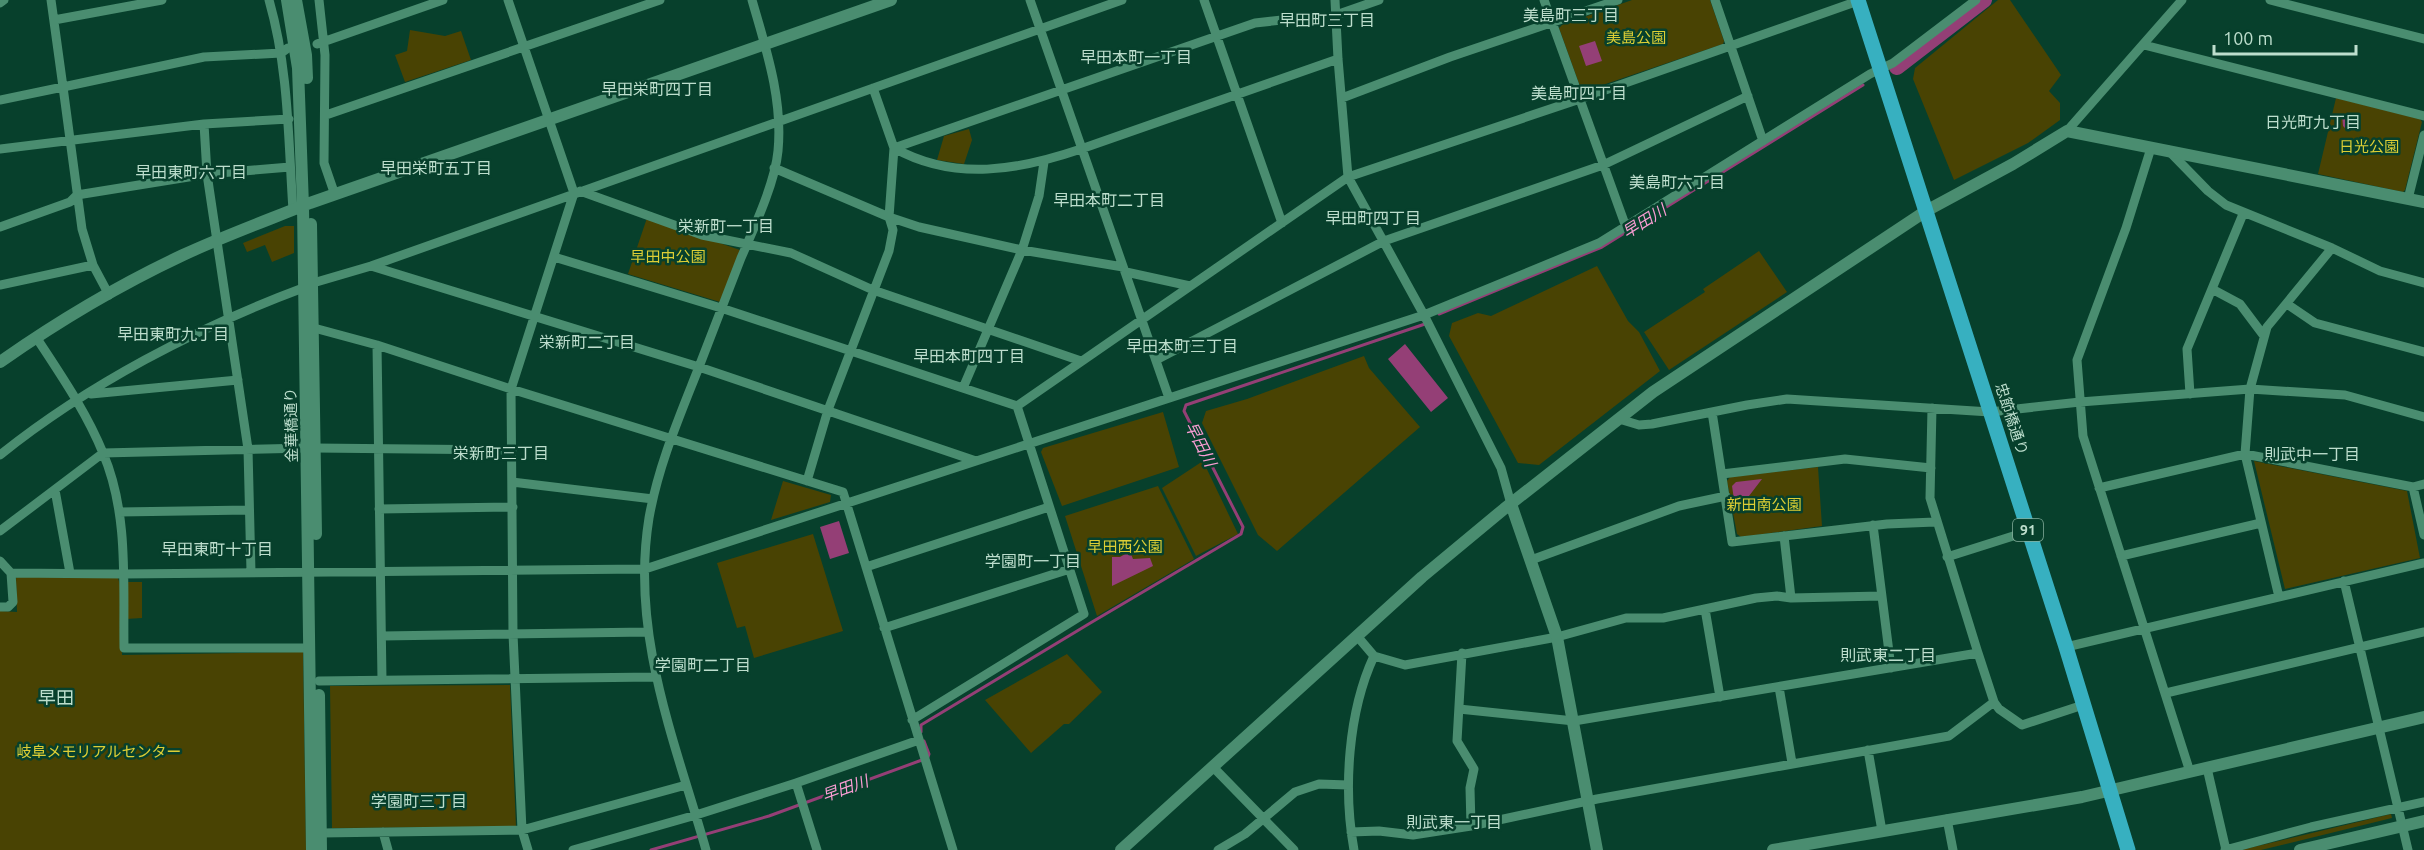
<svg xmlns="http://www.w3.org/2000/svg" width="2424" height="850" font-family="Ubuntu,'Noto Sans JP',sans-serif">
	<style>
		.green { fill: #494303 }
		.water { fill: #943f76 }
		.lines { fill: none; stroke-linecap: round; stroke-linejoin: round }
		.stream { stroke: #943f76; stroke-width: 3 }
		.river { stroke: #943f76; stroke-width: 16 }
		.minor { stroke: #4a8d70; stroke-width: 9 }
		.tertiary { stroke: #4a8d70; stroke-width: 12 }
		.primary { stroke: #37b0c0; stroke-width: 15 }
		.labels { text-anchor: middle; dominant-baseline: central; stroke-width: 5; stroke-linejoin: round; paint-order: stroke }
		.shield { fill: #07402c; stroke: #86af9d; stroke-width: 1.5 }
		.shield-label { font-size: 14px; font-weight: bold; fill: #bddecd }
		.park-label { font-size: 15px; fill: #ddce35; stroke: #07402c }
		.street-label { font-size: 15px; fill: #bddecd; stroke: #07402c }
		.neighbourhood-label { font-size: 16px; fill: #bddecd; stroke: #07402c }
		.water-label { font-size: 16px; font-style: italic; fill: #fa9dd4; stroke: #07402c }
		.quarter-label { font-size: 18px; fill: #bddecd; stroke: #07402c }
	</style>
	<rect width="100%" height="100%" fill="#07402c"/>
	<path class="green" d="M1632 0H1710L1724 41 1723 44 1582 92 1559 28 1562 25Z
		M1998 0H2010L2061 75 2049 91 2060 103V120L2028 143 1954 180 1913 79 1915 68Z
		M410 30 445 36 461 31 471 60 405 82 395 55 407 51Z
		M2336 98 2420 119 2422 122 2405 190 2403 192 2318 174Z
		M969 129 972 140 964 164 937 160 944 136Z
		M647 218 740 250 720 302 628 274Z
		M285 226H294V253L272 262 265 245 247 252 243 243Z
		M1759 251 1787 292 1669 370 1644 332 1705 292 1703 289Z
		M1597 266 1628 321 1639 332 1660 371 1539 465 1518 463 1449 336 1452 323 1478 313 1491 316Z
		M1364 356 1369 368 1420 427 1277 551 1258 535 1202 423 1206 411 1247 399Z
		M1163 412 1179 467 1062 506 1041 452 1043 448Z
		M1203 461 1238 534 1196 556 1162 488Z
		M2254 461 2407 491 2420 558 2285 589Z
		M1818 467 1822 526 1741 537 1737 534 1727 481 1730 477Z
		M783 481 831 495 830 502 771 520Z
		M1158 486 1194 559 1097 616 1065 516Z
		M813 534 843 631 754 658 745 626 737 628 717 563Z
		M19 576 118 578 120 585 122 655 303 652 306 850H0V611L17 612 16 578Z
		M128 582H142V618L126 619V584Z
		M1067 654 1102 692 1069 724H1064L1031 753 985 700Z
		M510 685 516 827 332 828 330 686Z
		M2391 814 2392 818 2261 850H2241Z"/>
	<path class="water" d="M1595 41 1602 61 1586 66 1579 46Z
		M2342 115 2357 118 2356 124H2350L2346 129 2343 126Z
		M1405 344 1448 398 1431 412 1388 359Z
		M1762 479 1736 513 1732 486 1736 482Z
		M839 521 849 553 830 559 820 527Z
		M1127 553 1131 554 1133 559 1150 558 1153 566 1112 586V557H1120Z"/>
	<g class="lines">
		<path class="stream" d="M1439 314 1602 247 1863 85
			M921 732V725L1092 622 1241 534 1243 527 1184 411 1186 405 1425 324
			M924 741 929 754 928 757
			M651 850 769 816 922 760"/>
		<path class="river" d="M1897 67 1984 0"/>
		<path class="minor" d="M269 0C289 70 288 138 293 210
			M319 0 325 55 324 163 335 195
			M508 0 574 193 511 389 513 634 522 830 528 850
			M1030 0 1169 398
			M1204 0 1282 223
			M1335 0 1338 59 1348 177 1424 315 1501 468 1511 504
			M1544 0 1626 227
			M1715 0 1763 141
			M2270 0 2424 39
			M0 3 4 0
			M1336 15 1379 0
			M54 20 162 0
			M317 44 443 0
			M2144 45 2424 116
			M1342 98 1450 57 1618 0
			M0 100 63 87 51 0
			M326 115 660 0
			M204 124 207 174 248 449 251 572
			M2067 131 2182 0
			M894 148C955 182 1019 170 1081 149L1338 59
			M894 148 1255 23 1282 20
			M2151 148 2126 228 2077 360 2083 436 2190 772
			M0 149 204 124 289 119
			M2168 150 2208 191 2226 205 2332 248 2380 271 2424 283
			M774 168 889 217 919 227 1022 250 1123 267
			M580 191 702 235 791 253 873 290 1081 361
			M2408 199 2424 135
			M0 227 70 202 77 195 207 174 290 167
			M554 257 721 308 1017 406
			M371 266 699 367 976 461
			M1126 272 1190 286
			M313 283 371 266 1122 0
			M0 285 93 265
			M2212 289 2240 304 2264 336
			M109 295 93 265 82 229 63 87 204 57 281 53 288 48
			M2287 304 2315 323 2424 352
			M314 328 377 345 511 389 843 492 953 850
			M36 337C60 374 86 411 103 453 129 514 123 583 124 648H310
			M377 345 382 680
			M1156 360 1384 241 1603 165 1748 96
			M963 388 1022 250 1039 196 1044 162
			M91 394 238 380
			M2190 394 2187 349 2243 214
			M1017 406 1348 177 1580 99 1858 1
			M1932 408 1930 498 1978 653
			M1712 412 1732 542 1887 524 1935 522
			M1619 419 1639 425 1652 424 1747 405 1787 399 1990 412 2080 402 2250 389 2345 395 2424 417
			M315 448 512 450
			M0 455C87 385 198 327 303 288
			M1722 474 1845 459 1931 468
			M807 481 828 410 889 251 893 230 889 217 894 148 873 88
			M512 482 653 499
			M2413 487 2424 535
			M2099 488 2245 454 2413 487 2424 484
			M55 490 70 573
			M379 509 513 507
			M119 512 249 510
			M1873 525 1891 668
			M0 531 103 453 307 448
			M1784 536 1791 598
			M2121 556 2261 523
			M1947 557 2029 531
			M1531 560 1679 506 1726 496
			M0 561 11 573 123 574 645 569 1424 315 1599 243 1870 74 1893 63 1976 0
			M866 567 1049 507
			M2344 581 2408 850
			M2279 597 2245 454 2250 389 2267 327 2332 248
			M0 607H8L13 602 11 573
			M1705 609 1720 697
			M884 628 1070 569
			M382 636 647 632
			M1357 636 1374 656 1405 665 1557 637 1626 618H1663L1756 598 1777 596 1791 598 1881 596
			M2066 647 2424 563
			M1462 653 1457 741 1474 769 1470 788 1471 826
			M319 681 655 677
			M1779 687 1792 763
			M2166 693 2424 632
			M1459 709 1574 721 1978 653 1994 702 1999 709 2022 725 2083 705
			M912 720 1084 614 1017 406
			M1868 750 1882 831
			M1213 767 1294 850
			M2207 768 2226 850
			M796 783 919 740
			M1947 819 1953 850
			M383 832 388 850
			M1351 832 1379 831 1413 835 1471 826 1597 799 1949 736 1994 702
			M321 833 522 830 686 785
			M573 850 696 815 796 783 817 850
			M706 850C675 741 630 634 649 518 658 467 678 420 697 372 712 334 726 296 741 258 754 228 775 183 778 151 783 99 766 49 752 0
			M1218 850 1245 834 1295 792 1319 784 1348 785
			M1354 850C1343 789 1348 712 1374 656
			M2225 850 2311 827 2424 802"/>
		<path class="tertiary" d="M287 0 298 68 303 206 312 850
			M296 0 306 55 307 78
			M311 224 316 534
			M0 362C57 322 119 285 183 255 224 236 268 220 310 203L891 0
			M1511 504 1557 637 1597 850
			M319 695 321 850
			M1121 850 1422 577 1504 509 1653 392 1926 211 2013 164 2067 131 2424 202
			M1773 850 2082 797 2424 717
			M2300 850 2424 821"/>
		<path class="primary" d="M1858 0 2066 647 2128 850"/>
	</g>
	<g class="labels">
		<rect class="shield" x="2013" y="519" width="30" height="22" rx="4.5"/>
		<g class="shield-label">
			<text x="2028" y="530">91</text>
		</g>
		<g class="park-label">
			<text x="1636" y="37">美島公園</text>
			<text x="2369" y="146">日光公園</text>
			<text x="668" y="256">早田中公園</text>
			<text x="1764" y="504">新田南公園</text>
			<text x="1125" y="546">早田西公園</text>
			<text x="99" y="751">岐阜メモリアルセンター</text>
		</g>
		<g class="street-label">
			<text transform="translate(2012 419) rotate(72)">忠節橋通り</text>
			<text transform="translate(291 425) rotate(-91)">金華橋通り</text>
		</g>
		<g class="neighbourhood-label">
			<text x="1571" y="15">美島町三丁目</text>
			<text x="1327" y="20">早田町三丁目</text>
			<text x="1136" y="57">早田本町一丁目</text>
			<text x="657" y="89">早田栄町四丁目</text>
			<text x="1579" y="93">美島町四丁目</text>
			<text x="2313" y="122">日光町九丁目</text>
			<text x="436" y="168">早田栄町五丁目</text>
			<text x="191" y="172">早田東町六丁目</text>
			<text x="1677" y="182">美島町六丁目</text>
			<text x="1109" y="200">早田本町二丁目</text>
			<text x="1373" y="218">早田町四丁目</text>
			<text x="726" y="226">栄新町一丁目</text>
			<text x="173" y="334">早田東町九丁目</text>
			<text x="587" y="342">栄新町二丁目</text>
			<text x="1182" y="346">早田本町三丁目</text>
			<text x="969" y="356">早田本町四丁目</text>
			<text x="501" y="453">栄新町三丁目</text>
			<text x="2312" y="454">則武中一丁目</text>
			<text x="217" y="549">早田東町十丁目</text>
			<text x="1033" y="561">学園町一丁目</text>
			<text x="1888" y="655">則武東二丁目</text>
			<text x="703" y="665">学園町二丁目</text>
			<text x="419" y="801">学園町三丁目</text>
			<text x="1454" y="822">則武東一丁目</text>
		</g>
		<g class="water-label">
			<text transform="translate(1644 221) rotate(-32)">早田川</text>
			<text transform="translate(1201 444) rotate(63)">早田川</text>
			<text transform="translate(845 788) rotate(-20)">早田川</text>
		</g>
		<g class="quarter-label">
			<text x="56" y="697">早田</text>
		</g>
	</g>
	<path d="M2214 45v9h142v-9" fill="none" stroke="#bddecd" stroke-width="3"/>
	<text x="2223" y="45" font-size="18" fill="#bddecd" stroke="#07402c" stroke-width="4.5" paint-order="stroke">100 m</text>
</svg>
